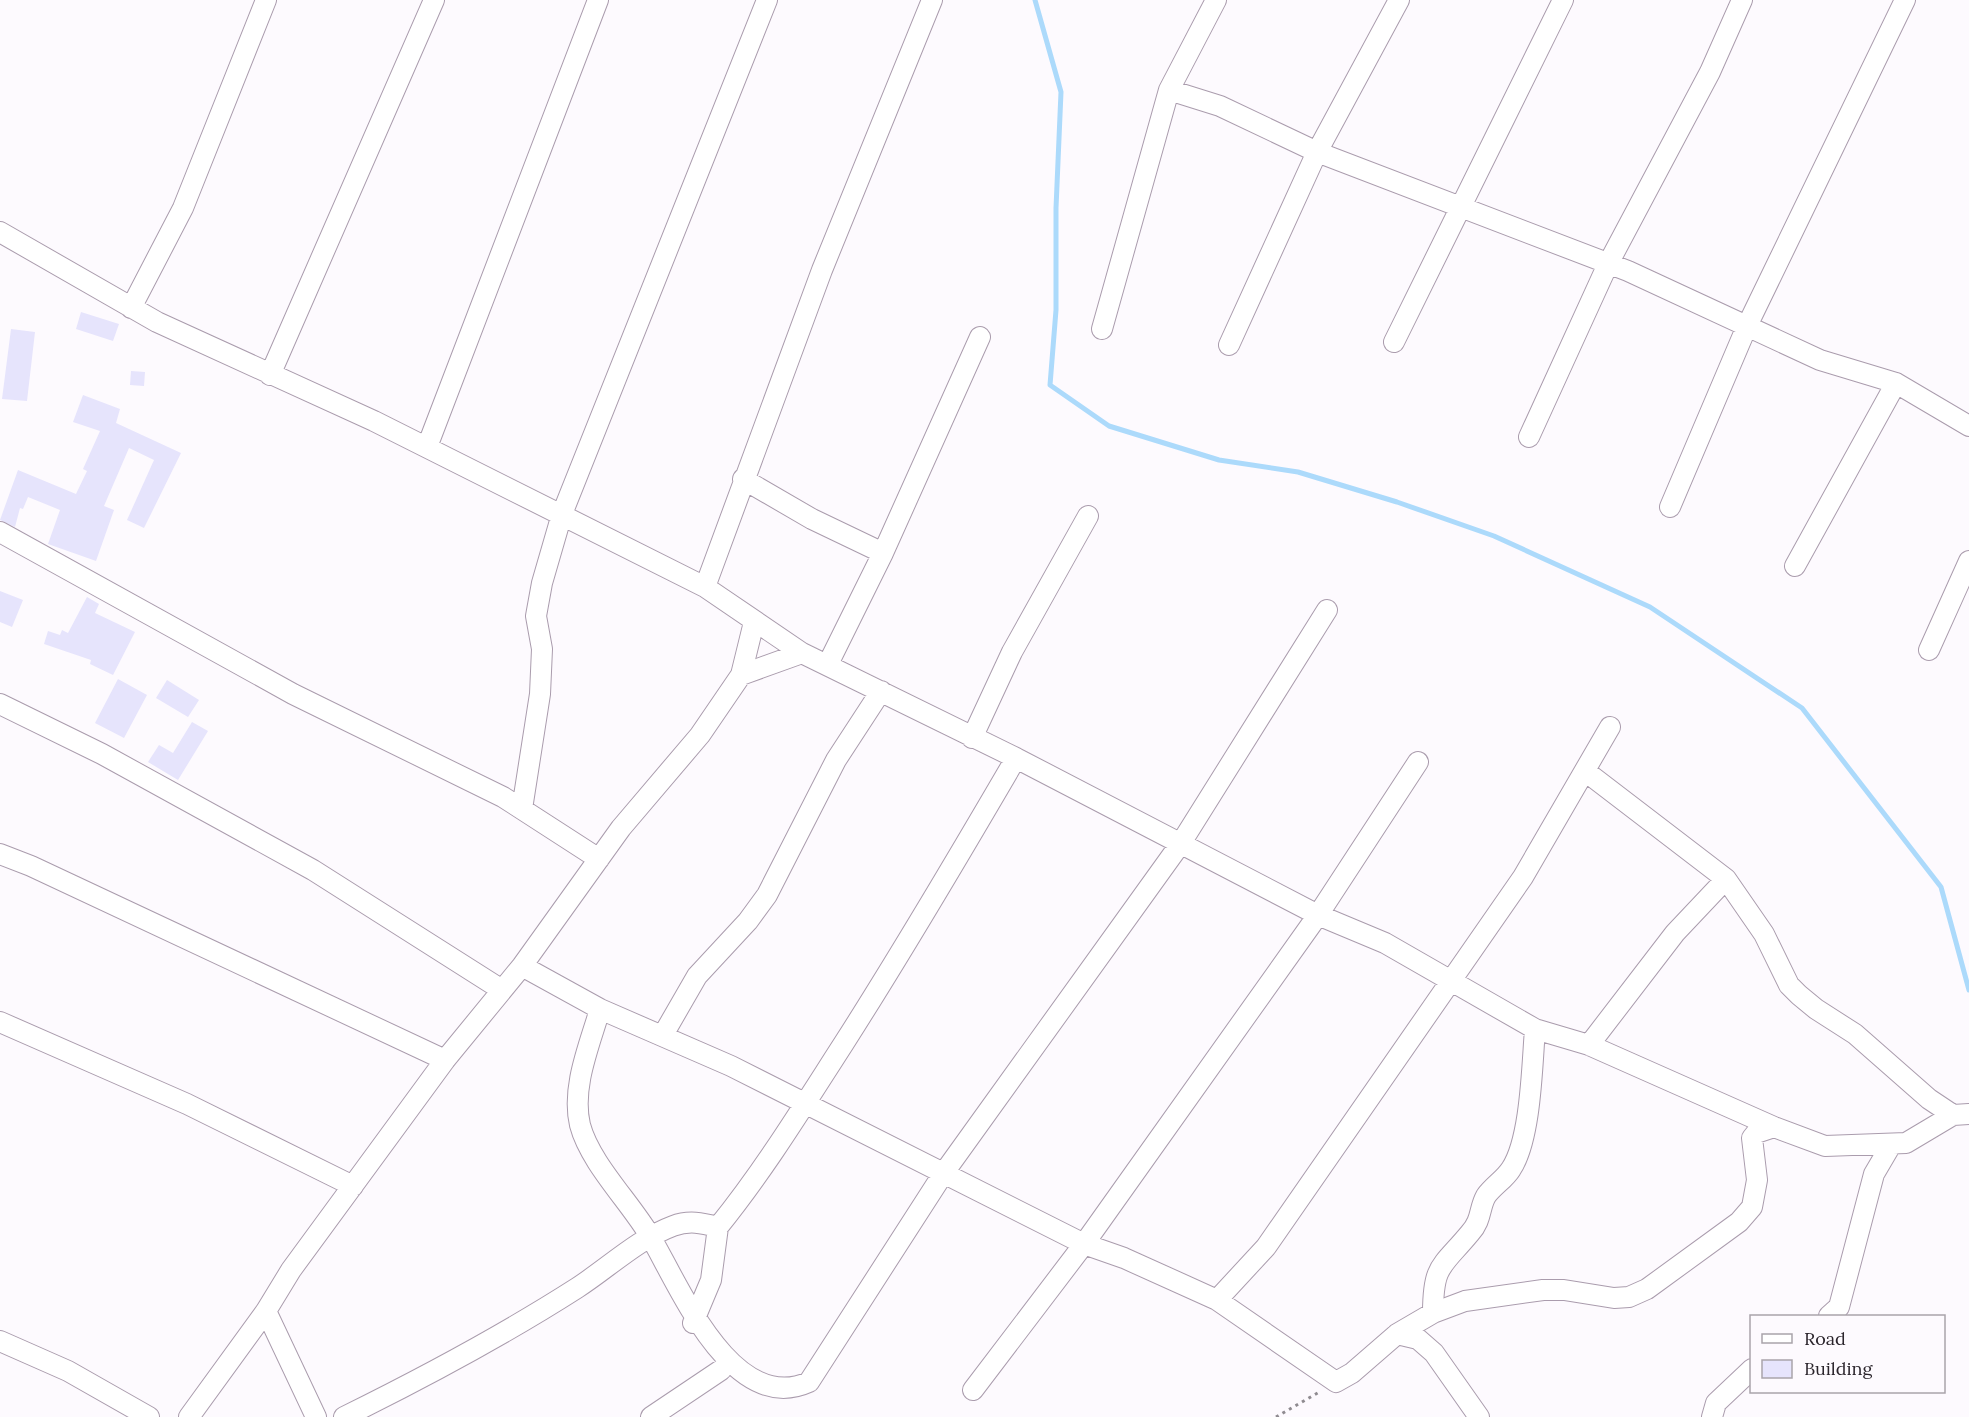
<svg xmlns="http://www.w3.org/2000/svg" width="1969" height="1417" font-family="Lora,serif">
	<style>
		.lines { fill: none; stroke-linecap: round; stroke-linejoin: round }
		.stream { stroke: #acdafb; stroke-width: 5 }
		.building { fill: #e6e4fc }
		.minor-casing { stroke: #aa9cad; stroke-width: 22 }
		.path { stroke: #8f8b90; stroke-width: 3; stroke-dasharray: 3 4.5; stroke-linecap: butt }
		.minor { stroke: #fff; stroke-width: 20 }
	</style>
	<rect width="100%" height="100%" fill="#fdfafe"/>
	<g class="lines">
		<path class="stream" d="M1035 0 1061 92 1056 208V310L1050 385 1109 426 1219 460 1298 472 1397 502 1494 536 1650 607 1802 708 1941 887 1969 990"/>
	</g>
	<path class="building" d="M81 312 119 324 113 341 76 329Z
		M11 329 35 332 27 401 2 399Z
		M131 371 145 372 144 386 130 385Z
		M83 395 120 409 116 423 181 453 144 528 127 520 154 460 129 448 104 506 114 510 96 561 48 544 60 510 28 497 23 509 20 508 15 527 0 520 18 470 76 494 87 471 83 469 100 431 73 422Z
		M0 591 23 600 12 627 0 622Z
		M87 597 99 604 95 613 135 632 113 675 90 664 91 660 44 644 48 631 60 635 62 630 68 633Z
		M118 679 147 695 124 738 95 723Z
		M167 680 199 700 188 717 156 698Z
		M192 722 208 731 178 780 148 762 159 745 173 753Z"/>
	<g class="lines">
		<g class="minor-casing">
			<path id="minor" d="M1169 90 1220 106 1317 152 1628 271 1820 360 1896 383 1969 426
				M0 232 157 322 374 421 705 587 802 653 1016 758 1318 915 1385 943 1535 1029 1589 1045 1774 1127 1825 1146 1906 1143 1953 1115 1969 1114
				M131 308 183 208 266 0
				M1102 329 1169 90 1216 0
				M1394 342 1563 0
				M1229 345 1317 152 1399 0
				M270 375 434 0
				M1529 437 1608 264 1710 72 1742 0
				M427 447 598 0
				M743 479 812 519 883 553
				M1670 507 1747 326 1905 0
				M0 532 293 694 503 797 599 859
				M1795 566 1896 383
				M705 587 822 270 932 0
				M1929 650 1969 561
				M828 664 883 553 980 337
				M741 675 802 653
				M0 704 102 754 313 870 502 990
				M972 738 1012 652 1088 516
				M1585 771 1726 879 1764 934 1789 985 1799 995 1816 1009 1855 1034 1929 1099 1953 1115
				M522 809 540 694 542 649 536 616 542 583 562 514 767 0
				M0 854 31 866 445 1060
				M522 966 600 1009 731 1066 1084 1244 1124 1258 1217 1300 1336 1382 1352 1373 1397 1334 1433 1313 1465 1301 1543 1290H1564L1614 1298 1629 1297 1647 1289 1739 1222 1752 1207 1757 1180 1752 1138 1756 1133 1774 1127
				M600 1009C590 1044 571 1087 580 1125 590 1163 630 1202 650 1236 678 1283 732 1417 809 1382L943 1174 1181 843 1327 610
				M0 1022 187 1104 353 1186
				M663 1035 697 976 748 921 767 895 836 760 881 691
				M1589 1045 1675 933 1726 879
				M1217 1300 1266 1247 1523 877 1610 727
				M266 1311 316 1417
				M1433 1313C1433 1264 1442 1267 1470 1233 1482 1220 1479 1208 1486 1196 1493 1186 1505 1179 1511 1169 1531 1139 1532 1065 1535 1029
				M1829 1316 1839 1307 1874 1174 1891 1145
				M693 1323 711 1280 718 1227
				M1397 1334 1418 1339 1434 1353 1479 1417
				M0 1341 68 1371 149 1417
				M973 1390 1084 1244 1318 915 1418 762
				M189 1417 266 1311 291 1270 445 1060 522 966 621 828 700 735 741 675 754 622
				M344 1417C423 1378 502 1336 577 1288 608 1268 638 1239 673 1226 689 1220 702 1223 718 1227 765 1169 804 1105 844 1043 904 949 960 854 1016 758
				M651 1417 721 1370
				M1712 1417 1716 1403 1752 1369"/>
		</g>
		<path class="path" d="M1276 1417 1321 1391"/>
		<use href="#minor" class="minor"/>
	</g>
	<rect x="1750" y="1315" width="195" height="78" fill="#fdfafe" stroke="#a9a4aa" stroke-width="1.5"/>
	<rect x="1762" y="1334" width="30" height="9" fill="#ffffff" stroke="#a9a4aa" stroke-width="1.5"/>
	<text x="1804" y="1345" font-size="18" fill="#2a242b">Road</text>
	<rect x="1762" y="1360" width="30" height="18" fill="#e6e4fc" stroke="#a9a4aa" stroke-width="1.5"/>
	<text x="1804" y="1375" font-size="18" fill="#2a242b">Building</text>
</svg>
